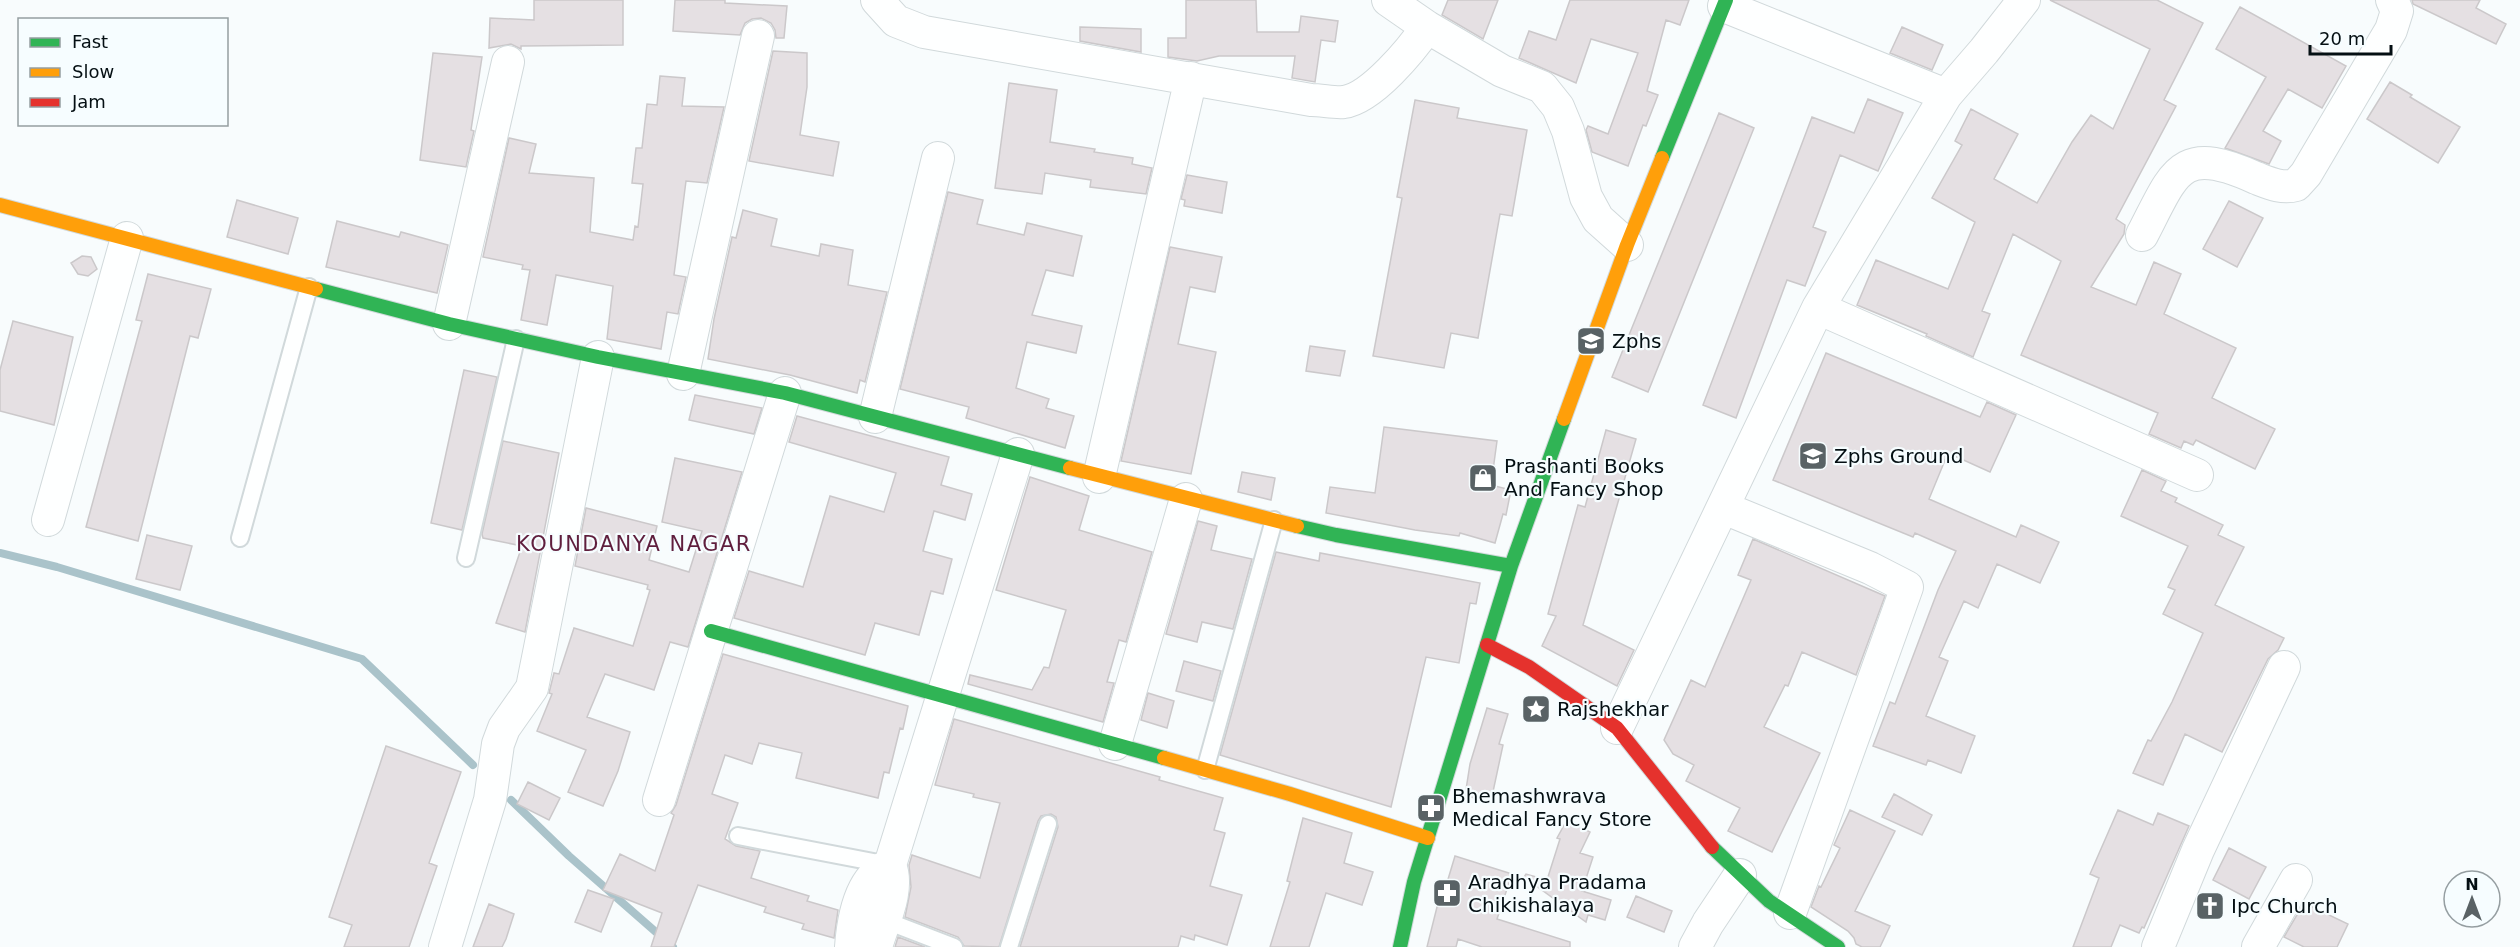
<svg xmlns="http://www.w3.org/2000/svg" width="2520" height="947" font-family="'DejaVu Sans',sans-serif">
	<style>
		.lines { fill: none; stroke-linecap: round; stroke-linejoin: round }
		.stream { stroke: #aac3ca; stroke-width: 8 }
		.building { fill: #e5e0e3; stroke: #cbc8ca; stroke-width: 1.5 }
		.lane-casing { stroke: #d1d9db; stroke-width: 20 }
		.street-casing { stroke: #d1d9db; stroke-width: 34 }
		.fast-casing { stroke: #d1d9db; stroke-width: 16 }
		.slow-casing { stroke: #d1d9db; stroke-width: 16 }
		.jam-casing { stroke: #d1d9db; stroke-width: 16 }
		.lane { stroke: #feffff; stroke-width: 16 }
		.street { stroke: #feffff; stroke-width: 32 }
		.fast { stroke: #30b455; stroke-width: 14 }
		.slow { stroke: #ff9f0a; stroke-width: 14 }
		.jam { stroke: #e5322d; stroke-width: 14 }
		.labels { text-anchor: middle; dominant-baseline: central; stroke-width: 4.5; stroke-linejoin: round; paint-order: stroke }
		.poi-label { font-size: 20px; fill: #040f13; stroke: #f6fdff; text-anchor: start }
		.neighbourhood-label { font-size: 21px; letter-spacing: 1.5px; fill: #5f1e3d; stroke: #f6fdff }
	</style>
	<rect width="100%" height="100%" fill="#f8fcfd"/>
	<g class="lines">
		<path class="stream" d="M0 553 57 567 362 659 473 765
			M511 800 569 856 673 947"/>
	</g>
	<path class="building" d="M534 0H623V45L521 46V49L511 44 489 48 490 18 534 20Z
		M675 0H725V3L787 6 784 38H776L775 30 771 23 761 18 752 19 745 23 740 35 673 31Z
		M1186 0H1256L1257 32H1299L1301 16 1338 21 1335 42 1321 40 1315 82 1292 78 1295 56H1219L1197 61 1168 57V38H1186Z
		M1448 0H1498L1483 39 1442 15Z
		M1570 0H1689L1680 25 1666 20 1647 91 1658 95 1646 126 1643 125 1628 166 1592 152 1586 130 1588 126 1608 134 1638 53 1591 39 1576 83 1519 58 1529 31 1556 40Z
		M2050 0H2157L2203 23 2164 100 2176 106 2116 219 2125 225 2124 234 2091 287 2136 305 2154 262 2181 274 2164 314 2236 348 2212 398 2275 429 2255 469 2196 440 2193 445 2184 441 2181 448 2149 434 2158 413 2021 355 2061 261 2013 234 1982 311 1990 314 1973 357 1926 336 1927 334 1857 305 1876 260 1948 289 1975 222 1932 198 1962 145 1955 141 1971 109 2018 134 1994 179 2037 203 2072 142 2091 115 2113 129 2150 49Z
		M2412 0H2480L2476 8 2506 24 2496 44 2413 4Z
		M2240 7 2346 66 2322 108 2288 89 2263 131 2281 141 2269 164 2225 148 2266 77 2216 49Z
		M1080 27 1141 29V52L1080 41Z
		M1902 27 1943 45 1932 70 1890 53Z
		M773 51 807 53V87L800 135 839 142 833 176 749 161Z
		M433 53 482 57 471 130 474 131 466 167 420 160Z
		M660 76 685 78 682 106 724 107 707 183 686 181 674 275 686 277 678 314 667 312 661 349 607 339 613 286 556 275 547 325 521 320 530 270 522 269 523 265 483 257 509 138 536 144 529 173 594 178 590 232 633 240 635 226 638 227 643 184 632 183 636 148H642L647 104 657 105Z
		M2390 82 2412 95 2410 97 2460 127 2438 163 2367 119Z
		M1009 83 1057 90 1050 142 1095 149 1094 152 1133 158 1132 164 1152 168 1146 194 1090 187 1091 180 1045 173 1042 194 995 188Z
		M1868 99 1903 113 1878 171 1840 155 1813 227 1826 232 1805 286 1787 280 1736 418 1703 405 1812 117 1854 133Z
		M1415 100 1459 108 1457 118 1527 130 1512 216 1500 214 1478 338 1451 333 1444 368 1373 356 1402 198 1397 197Z
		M1719 113 1754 128 1648 392 1612 377Z
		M1187 175 1227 182 1222 213 1184 206 1185 200 1181 199Z
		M948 192 983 200 977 224 1024 235 1027 223 1082 236 1073 276 1046 270 1032 315 1082 326 1076 353 1027 342 1016 388 1049 399 1046 408 1074 416 1065 448 966 418 969 407 900 389Z
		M237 200 298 218 288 254 227 237Z
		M2229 201 2263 218 2237 267 2203 249Z
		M743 210 777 219 771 246 819 256 821 244 853 250 848 285 887 292 865 382 860 380 857 393 790 375 708 359 714 319 732 237 736 238Z
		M337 221 399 237 401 232 448 245 437 293 326 267Z
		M1170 247 1222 257 1215 292 1190 287 1178 344 1216 352 1191 474 1121 461Z
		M82 256 91 257 97 269 88 276 78 274 71 263Z
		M148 274 211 289 198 338 190 336 138 541 86 527 142 321 136 320Z
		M13 321 73 337 54 425 0 411V370Z
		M1310 346 1345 351 1340 376 1306 371Z
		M1826 353 1980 417 1987 402 2016 415 1990 472 1948 453 1929 499 2016 537 2021 525 2059 542 2040 583 1997 564 1978 608 1964 601 1939 657 1948 661 1926 716 1975 736 1961 773 1928 760 1926 765 1873 746 1890 702 1895 704 1938 590 1956 551 1915 533 1913 537 1773 480Z
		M464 370 497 377 462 530 431 523Z
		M695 395 762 408 754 434 689 420Z
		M797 416 949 457 941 485 972 494 965 520 934 511 923 551 952 559 943 594 931 591 919 635 875 623 865 655 734 618 749 571 803 587 830 496 884 512 896 473 789 442Z
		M1384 427 1497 441 1491 485 1511 490 1506 515 1503 514 1495 543 1460 533 1459 536 1415 530 1326 513 1330 487 1375 493Z
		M1606 430 1636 439 1583 625 1634 650 1617 686 1542 646 1556 616 1548 614 1578 505 1585 507Z
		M503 441 559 453 525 632 496 623 522 546 483 538 482 534Z
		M675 458 742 472 688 647 670 642 654 690 605 674 587 717 630 732 618 771 603 806 568 792 586 750 537 731 552 694 549 693 554 673 559 674 574 628 633 646 650 590 647 589 648 585 575 566 586 508 657 526 649 560 689 572 702 531 662 522Z
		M2142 470 2166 481 2161 491 2177 498 2175 502 2223 525 2218 535 2244 547 2215 605 2284 638 2278 650 2268 659 2222 752 2185 734 2163 785 2133 773 2148 740 2151 741 2172 702 2203 633 2163 614 2175 590 2168 587 2188 546 2121 516Z
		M1242 472 1275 478 1271 500 1238 492Z
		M1030 477 1089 496 1079 530 1152 552 1126 642 1119 640 1107 682 1114 683 1103 722 968 684 970 675 1032 690 1044 667 1049 668 1062 623 1066 610 996 590Z
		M1198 521 1217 526 1211 550 1252 559 1233 629 1202 622 1197 642 1166 634Z
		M147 535 192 546 180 590 136 579Z
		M1753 539 1885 596 1856 675 1802 652 1788 686 1785 685 1764 727 1820 753 1772 852 1728 831 1740 808 1686 781 1694 765 1673 754 1664 740 1691 680 1705 687 1751 580 1738 575Z
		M1276 552 1319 561 1320 553 1480 583 1476 604 1470 603 1459 663 1426 657 1391 807 1220 755Z
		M723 654 908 706 903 729 900 728 889 773 884 772 878 798 796 778 802 753 759 743 752 764 725 755 712 794 738 803 725 839 736 846 760 851 751 878 809 896 807 901 838 910 834 938 802 929 804 924 764 912 766 907 698 885 674 947H651L662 913 603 890 620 854 655 871 674 815 671 813 676 805Z
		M1184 661 1221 671 1213 701 1176 691Z
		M1148 693 1174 701 1167 728 1141 720Z
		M1487 708 1508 714 1499 744 1503 745 1491 801 1465 796 1470 764Z
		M954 719 1160 777 1159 780 1223 798 1214 830 1225 833 1210 886 1242 895 1227 945 1195 935 1194 940 1181 936 1178 947H1020L1058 827 1056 817 1051 814 1041 816 1038 821 999 947 964 946 958 937 905 917 911 887 909 865 912 855 980 878 1000 803 973 797 974 794 935 785Z
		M386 746 461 772 429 863 437 866 409 947H344L352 925 329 917Z
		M528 782 560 798 549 820 517 804Z
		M1894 794 1932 815 1922 835 1882 817Z
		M1850 810 1895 831 1855 911 1890 926 1880 947H1862L1856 944 1854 938 1848 931 1811 907 1819 886 1821 887 1840 848 1834 845Z
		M2118 810 2153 825 2158 813 2189 826 2144 928 2142 927 2139 933 2120 925 2111 947H2073L2099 878 2090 874Z
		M1303 818 1352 833 1344 863 1373 872 1362 905 1326 893 1309 947H1270L1290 882 1287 881Z
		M1567 820 1590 832 1580 853 1593 857 1582 891 1611 900 1605 920 1588 915 1586 922 1524 877 1526 874 1547 880 1560 839 1557 838Z
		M2229 848 2266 867 2249 899 2213 880Z
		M1455 856 1512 874 1497 919 1570 942V947H1482L1458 939 1456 947H1427L1440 895 1443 896Z
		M588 890 614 899 601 932 575 922Z
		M1636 896 1672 911 1664 932 1627 917Z
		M2304 903 2348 924 2337 947H2304L2284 937Z
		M489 904 514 914 506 939 502 947H473Z
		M898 937 925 947H895Z"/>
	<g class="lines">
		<g class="lane-casing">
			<path id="lane" d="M240 538 309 287
				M466 558 516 339
				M1205 770 1274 520
				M738 836 889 865
				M884 920 954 947
				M1009 947 1048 824"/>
		</g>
		<g class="street-casing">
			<path id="street" d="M877 0 896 21 924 32 1311 100C1322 100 1334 103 1344 102 1372 98 1412 49 1427 27
				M1388 0 1427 27 1502 71 1542 87 1558 107 1568 131 1586 197 1598 219 1627 245
				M1724 6 1946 95 1984 51 2024 0
				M2142 235C2175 172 2179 143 2256 178 2269 183 2282 189 2296 185L2306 174 2391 30 2397 11 2392 0
				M1818 308 2197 475
				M449 324 508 62
				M683 374 758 36
				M875 417 938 158
				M1099 477 1191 78
				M1724 508 1870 568 1907 587 1790 913
				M48 520 127 238
				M1617 728 1818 308 1946 95
				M1115 744 1186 499
				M659 800 785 393
				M445 947 490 800 498 744 504 728 532 688 598 357
				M851 947C853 919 860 876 890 865L1018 454
				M876 947C883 922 900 890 890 865
				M1695 947 1708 923 1740 875
				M2158 947 2198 850 2284 667
				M2258 947 2296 880"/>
		</g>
		<g class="fast-casing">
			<path id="fast" d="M1662 158 1726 0
				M316 289 449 324 598 357 785 393 1070 468
				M1297 526 1336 535 1511 566
				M711 631 1164 758
				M1712 847 1769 901 1838 947
				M1400 947 1414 882 1511 566 1564 419"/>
		</g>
		<g class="slow-casing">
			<path id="slow" d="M0 205 316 289
				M1564 419 1627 245 1662 158
				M1070 468 1297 526
				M1164 758 1290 794 1428 838"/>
		</g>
		<g class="jam-casing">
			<path id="jam" d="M1487 645 1529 667 1617 728 1712 847"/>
		</g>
		<use href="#lane" class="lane"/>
		<use href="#street" class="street"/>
		<use href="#fast" class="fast"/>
		<use href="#slow" class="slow"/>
		<use href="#jam" class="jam"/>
	</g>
	<defs>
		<g id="school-square" transform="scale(1.5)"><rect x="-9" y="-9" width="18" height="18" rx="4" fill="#596265" stroke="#f6fdff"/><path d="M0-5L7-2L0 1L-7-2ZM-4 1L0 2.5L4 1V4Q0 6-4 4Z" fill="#fff"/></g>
		<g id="shop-square" transform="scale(1.5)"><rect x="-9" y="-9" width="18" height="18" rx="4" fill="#596265" stroke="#f6fdff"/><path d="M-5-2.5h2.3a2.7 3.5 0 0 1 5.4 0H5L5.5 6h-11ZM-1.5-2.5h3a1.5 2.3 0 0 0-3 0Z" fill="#fff"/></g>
		<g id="sight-square" transform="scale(1.5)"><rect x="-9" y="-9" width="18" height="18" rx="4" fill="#596265" stroke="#f6fdff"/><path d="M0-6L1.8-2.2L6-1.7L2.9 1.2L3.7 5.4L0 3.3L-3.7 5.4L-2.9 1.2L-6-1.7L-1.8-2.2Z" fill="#fff"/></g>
		<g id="pharmacy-square" transform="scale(1.5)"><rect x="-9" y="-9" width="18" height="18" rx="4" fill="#596265" stroke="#f6fdff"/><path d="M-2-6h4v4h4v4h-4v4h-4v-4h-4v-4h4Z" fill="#fff"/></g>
		<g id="church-square" transform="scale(1.5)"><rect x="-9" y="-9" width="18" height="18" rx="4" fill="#596265" stroke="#f6fdff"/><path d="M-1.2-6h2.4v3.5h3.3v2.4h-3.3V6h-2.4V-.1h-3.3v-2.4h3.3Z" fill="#fff"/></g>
	</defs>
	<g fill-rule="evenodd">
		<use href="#school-square" x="1591" y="341"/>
		<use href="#school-square" x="1813" y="456"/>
		<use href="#shop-square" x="1483" y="478"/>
		<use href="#sight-square" x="1536" y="709"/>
		<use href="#pharmacy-square" x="1431" y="808"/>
		<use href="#pharmacy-square" x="1447" y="893"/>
		<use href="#church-square" x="2210" y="906"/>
	</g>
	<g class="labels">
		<g class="poi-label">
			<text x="1612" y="341">Zphs</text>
			<text x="1834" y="456">Zphs Ground</text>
			<text x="1504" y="466">Prashanti Books<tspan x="1504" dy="23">And Fancy Shop</tspan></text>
			<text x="1557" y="709">Rajshekhar</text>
			<text x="1452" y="796">Bhemashwrava<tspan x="1452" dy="23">Medical Fancy Store</tspan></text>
			<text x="1468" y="882">Aradhya Pradama<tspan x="1468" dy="23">Chikishalaya</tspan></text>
			<text x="2231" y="906">Ipc Church</text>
		</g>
		<g class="neighbourhood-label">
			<text x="634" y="544">KOUNDANYA NAGAR</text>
		</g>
	</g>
	<rect x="18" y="18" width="210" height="108" fill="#f6fdff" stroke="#959ea1" stroke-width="1.5"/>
	<rect x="30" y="38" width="30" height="9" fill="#30b455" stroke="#959ea1" stroke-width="1.5"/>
	<text x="72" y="48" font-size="18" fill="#040f13">Fast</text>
	<rect x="30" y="68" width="30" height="9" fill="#ff9f0a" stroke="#959ea1" stroke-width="1.5"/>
	<text x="72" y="78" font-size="18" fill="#040f13">Slow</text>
	<rect x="30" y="98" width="30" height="9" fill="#e5322d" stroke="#959ea1" stroke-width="1.5"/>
	<text x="72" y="108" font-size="18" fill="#040f13">Jam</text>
	<g transform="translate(2472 899)"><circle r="28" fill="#f6fdff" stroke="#959ea1" stroke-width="1.5"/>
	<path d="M0-4.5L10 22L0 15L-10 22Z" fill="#596265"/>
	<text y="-9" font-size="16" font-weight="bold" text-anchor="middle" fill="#040f13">N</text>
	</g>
	<path d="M2310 45v9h81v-9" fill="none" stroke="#040f13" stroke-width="3"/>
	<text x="2319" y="45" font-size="18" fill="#040f13" stroke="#f6fdff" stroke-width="4.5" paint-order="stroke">20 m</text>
</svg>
